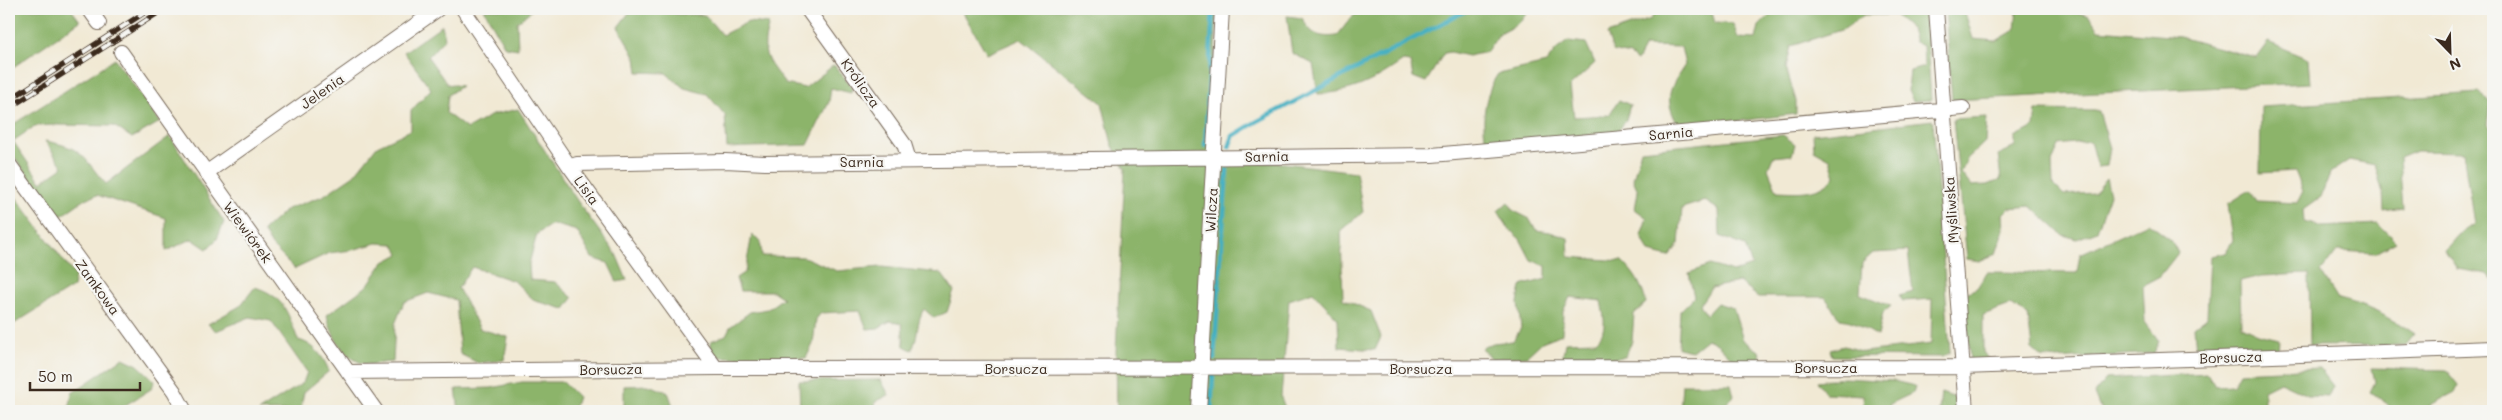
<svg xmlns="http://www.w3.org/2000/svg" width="2502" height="420" font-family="Mali,sans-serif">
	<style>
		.forest { fill: #8cb46a; stroke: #646f44 }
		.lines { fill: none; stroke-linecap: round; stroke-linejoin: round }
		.stream { stroke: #43afc1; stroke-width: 4.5 }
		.minor-casing { stroke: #7b6d5e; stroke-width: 16 }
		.minor { stroke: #fff; stroke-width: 14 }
		.rail-casing { stroke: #3b2a1e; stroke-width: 5.5 }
		.rail { stroke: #f6f6f2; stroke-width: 4; stroke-dasharray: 11; stroke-linecap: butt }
		.labels { text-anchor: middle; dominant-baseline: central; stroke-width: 4.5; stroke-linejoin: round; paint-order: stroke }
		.street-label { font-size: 14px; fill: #3b2a1e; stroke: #f6f6f2 }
	</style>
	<rect width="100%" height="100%" fill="#f6f6f2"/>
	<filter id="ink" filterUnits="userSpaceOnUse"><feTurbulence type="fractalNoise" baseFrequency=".02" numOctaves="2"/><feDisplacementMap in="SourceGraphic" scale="10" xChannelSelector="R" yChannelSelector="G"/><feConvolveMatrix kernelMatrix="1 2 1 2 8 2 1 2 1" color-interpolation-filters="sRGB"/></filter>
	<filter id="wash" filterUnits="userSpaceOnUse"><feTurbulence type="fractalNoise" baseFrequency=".0096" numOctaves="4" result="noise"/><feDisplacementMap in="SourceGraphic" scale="20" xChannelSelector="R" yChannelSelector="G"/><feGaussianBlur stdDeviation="1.12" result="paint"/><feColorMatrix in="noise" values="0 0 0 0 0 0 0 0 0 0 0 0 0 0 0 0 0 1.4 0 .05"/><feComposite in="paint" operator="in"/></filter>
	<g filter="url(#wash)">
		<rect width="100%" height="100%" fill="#f1e9d4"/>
		<path class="forest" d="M9 9H71L80 21 9 70Z
			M484 9H533L517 22 518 49 505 47Z
			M632 9H671L675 14 705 15 722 35 748 22 769 24C759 54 768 61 785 84L805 88 834 65 852 87 851 93 831 88 829 102 808 145 727 148 725 115 707 94 684 88 666 73 638 72 636 58 618 27Z
			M961 9H1217L1210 163H1284L1356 172 1363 212 1341 230 1343 299 1371 311 1381 337 1375 350 1339 347 1338 319 1313 292 1289 300 1281 397 1286 411H1117L1116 351 1125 169 1112 144 1102 103 1021 39 987 54Z
			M1363 9H1531L1516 25 1499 34 1487 52 1468 56 1450 52 1444 53 1426 82 1413 77 1410 62 1403 61C1374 81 1355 92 1318 94L1313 64 1292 53 1287 16 1302 18C1311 35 1319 38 1337 36L1351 18Z
			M1657 9H1711L1715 23 1733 24 1738 38 1756 39 1759 26 1776 9H1925L1931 100 1913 101 1908 91 1910 71 1924 67 1923 45 1915 42 1911 29 1895 15H1864L1844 29 1791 46 1786 68 1796 101V114L1680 128C1663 100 1668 90 1685 65L1681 47 1645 46 1637 61 1630 55 1613 51 1607 34 1651 19Z
			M1945 9H1964L1973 39 1996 41 2015 30 2017 9H2065L2089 16 2099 30 2180 37 2256 58 2268 42 2308 59 2310 83 1952 100Z
			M442 25 445 38 428 57 447 84 461 86 448 95 446 113 467 129 492 115 518 109 580 205 616 254 627 280 617 282 608 263 592 258 577 231 552 224 537 234 529 264 530 280 555 282 573 298 565 309 535 301 514 281 472 267 458 288 480 329 508 337 504 360 478 363 460 354 456 300 428 293 404 302 395 324 393 362C384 362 373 365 365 364 343 358 331 335 327 315L367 286 384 262 399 254 394 244 377 243 352 250 329 253 295 269 272 246 263 231 287 209 323 196 354 175 377 146 411 130V111L431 89 404 52Z
			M1568 41 1586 43 1595 63 1570 86 1574 117 1609 115 1619 100 1630 105 1626 120 1617 133 1486 142C1481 120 1485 92 1498 74L1546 63 1556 50Z
			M115 59 160 122 132 138 114 126 56 125 35 126 13 141 41 182 63 167 45 141C85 148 81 156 106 184L170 136 224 222 217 239 207 249 192 239 166 251V218L97 195 85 199 58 218 9 149V127Z
			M2479 93 2491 102 2488 125 2493 131V280L2488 274 2457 269 2445 250 2458 235 2474 224 2463 152 2416 151 2399 158 2403 208 2384 211 2383 193 2375 165 2349 160 2330 173 2321 197 2303 210 2304 222 2322 227 2378 224 2396 242 2376 253 2337 251 2321 272 2338 299C2367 306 2391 317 2415 334L2406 345 2310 346 2309 274 2261 276 2240 281 2241 326 2258 334 2279 339 2278 352 2196 351 2194 327 2207 317 2210 256 2225 253 2233 240 2228 204 2250 190 2257 201 2297 203 2303 191 2295 171 2260 173 2261 107Z
			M2036 110 2099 111 2110 148 2107 166 2097 167 2090 141 2059 145 2052 163 2053 184 2064 195 2094 193 2106 178 2110 194 2097 231 2077 239 2063 235 2031 206 2009 208 2003 214 2004 229 1996 254 1979 261 1967 259 1953 119 1987 117 1985 142 1967 159 1961 173 1971 186 1987 185 2001 179 1998 155 2015 147V137L2034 127Z
			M1933 120 1950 352 1942 357 1832 356 1830 350 1844 346 1864 352 1931 344 1932 299 1903 301 1899 296 1913 292 1908 251 1873 253 1862 263 1860 294 1891 306 1883 313 1878 336C1860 327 1861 322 1840 319L1825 297H1758L1739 282 1711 288 1700 304 1706 315 1717 303 1733 308 1743 340 1759 351 1761 360C1722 367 1731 347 1707 339L1692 351 1678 348 1680 311 1694 297 1689 273 1710 265 1733 272 1752 266 1745 246 1720 236 1719 210 1705 201 1682 208 1679 244 1669 257 1649 252 1641 235 1647 218 1635 209 1638 191 1633 179 1641 150 1783 135 1795 144 1792 155 1773 157 1768 169 1777 191C1799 192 1820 194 1835 176L1830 159 1814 150 1813 134Z
			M9 188 75 276 73 287 9 327Z
			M1508 202 1514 211 1530 219 1536 230 1550 232 1568 238 1569 257 1622 261C1635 274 1642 285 1646 303L1634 314 1632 341 1625 357 1569 362 1563 355 1565 342 1596 341C1608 330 1604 317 1601 301L1570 297 1563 311 1562 334 1542 342 1527 356 1492 359 1482 348 1493 343 1513 341 1521 328 1518 303 1521 286 1546 279V266L1531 260 1520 239 1509 229 1498 211Z
			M2148 223 2171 240 2178 253 2160 276 2143 285 2145 322 2159 341 2154 353 2057 359 2042 357 2032 349 2028 315 2010 305 1983 315V352L1991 363 1970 366 1966 293 1977 288 1987 272 2077 273 2080 254Z
			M752 235 760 240 762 256 804 257 837 271 881 267 941 273 954 291 947 312 934 318 924 309C916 321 919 335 912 350L904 346 902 324 890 321 878 328 867 329 860 311 821 313 816 319 813 344 806 358 720 357 711 352V341L726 335 730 327 750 312 768 309 783 298 773 291H740L736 278 745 272Z
			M255 287C284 296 288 313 298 340 313 343 324 357 329 371L304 392 300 411H259L303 383 307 372 271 321 250 317 216 331 208 324 240 306Z
			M123 358 138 365 155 381 151 389 116 411H64L70 405 72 393Z
			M2319 368 2333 386 2328 397 2310 396 2280 382 2264 390V411H2101L2094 394 2106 379 2207 373 2215 386 2233 385 2240 372Z
			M2372 368 2446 370 2458 385 2455 392 2419 411H2394L2386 403 2370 392 2375 382Z
			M1844 378 1893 381 1915 386 1913 393 1890 404 1887 411H1864L1863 395 1825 393 1817 381Z
			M881 380 889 395 875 402 876 411H800L799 381Z
			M522 382H563L578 397 573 411H459L456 389 491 388Z
			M1682 384H1731L1734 396 1718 411H1680Z
			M648 385 668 392 673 406 670 411H624V386Z
			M1941 393 1956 398 1957 411H1939Z"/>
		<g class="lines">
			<path class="stream" d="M1205 146 1213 9
				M1229 147 1233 136 1256 122 1469 9
				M1214 359 1227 170
				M1211 411 1213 376"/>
		</g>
	</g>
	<g filter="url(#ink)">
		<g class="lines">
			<g class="minor-casing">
				<path id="minor" d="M89 9 99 23
					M463 9 570 167 716 368
					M807 9 904 144 909 160
					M1936 9 1966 411
					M121 52 376 411
					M9 164 174 391 185 411
					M570 167 577 164 725 161 765 163 1432 155 1963 108
					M206 173 438 9
					M348 372 716 368 1963 367 2493 348
					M1199 411 1222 9"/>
			</g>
			<use href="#minor" class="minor"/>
			<g class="rail-casing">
				<path id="rail" d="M9 100 150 9
					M9 108 164 9"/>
			</g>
			<use href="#rail" class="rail"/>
		</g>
	</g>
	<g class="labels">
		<g class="street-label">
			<text transform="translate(861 83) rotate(55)">Królicza</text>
			<text transform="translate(322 91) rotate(-35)">Jelenia</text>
			<text transform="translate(1671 133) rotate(-5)">Sarnia</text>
			<text transform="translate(1267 156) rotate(-1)">Sarnia</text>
			<text x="862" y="161">Sarnia</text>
			<text transform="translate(587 190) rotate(54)">Lisia</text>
			<text transform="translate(1211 210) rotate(-87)">Wilcza</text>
			<text transform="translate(1951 210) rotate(-94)">Myśliwska</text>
			<text transform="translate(248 232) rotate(54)">Wiewiórek</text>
			<text transform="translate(98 287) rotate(54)">Zamkowa</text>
			<text transform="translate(2231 357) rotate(-2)">Borsucza</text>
			<text x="1826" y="367">Borsucza</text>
			<text x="1016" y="368">Borsucza</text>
			<text x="1421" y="368">Borsucza</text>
			<text transform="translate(611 369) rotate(-1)">Borsucza</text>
		</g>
	</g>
	<rect width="2502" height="420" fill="none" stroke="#f6f6f2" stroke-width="30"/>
	<g transform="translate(2450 52) rotate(157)" stroke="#f6f6f2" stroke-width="4" paint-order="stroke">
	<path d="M0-4L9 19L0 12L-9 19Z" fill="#3b2a1e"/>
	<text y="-8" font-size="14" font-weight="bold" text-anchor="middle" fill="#3b2a1e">N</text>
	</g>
	<path d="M30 382v8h110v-8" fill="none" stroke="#3b2a1e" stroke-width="2.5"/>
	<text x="38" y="382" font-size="15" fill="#3b2a1e" stroke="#f6f6f2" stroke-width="4" paint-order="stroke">50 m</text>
</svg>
